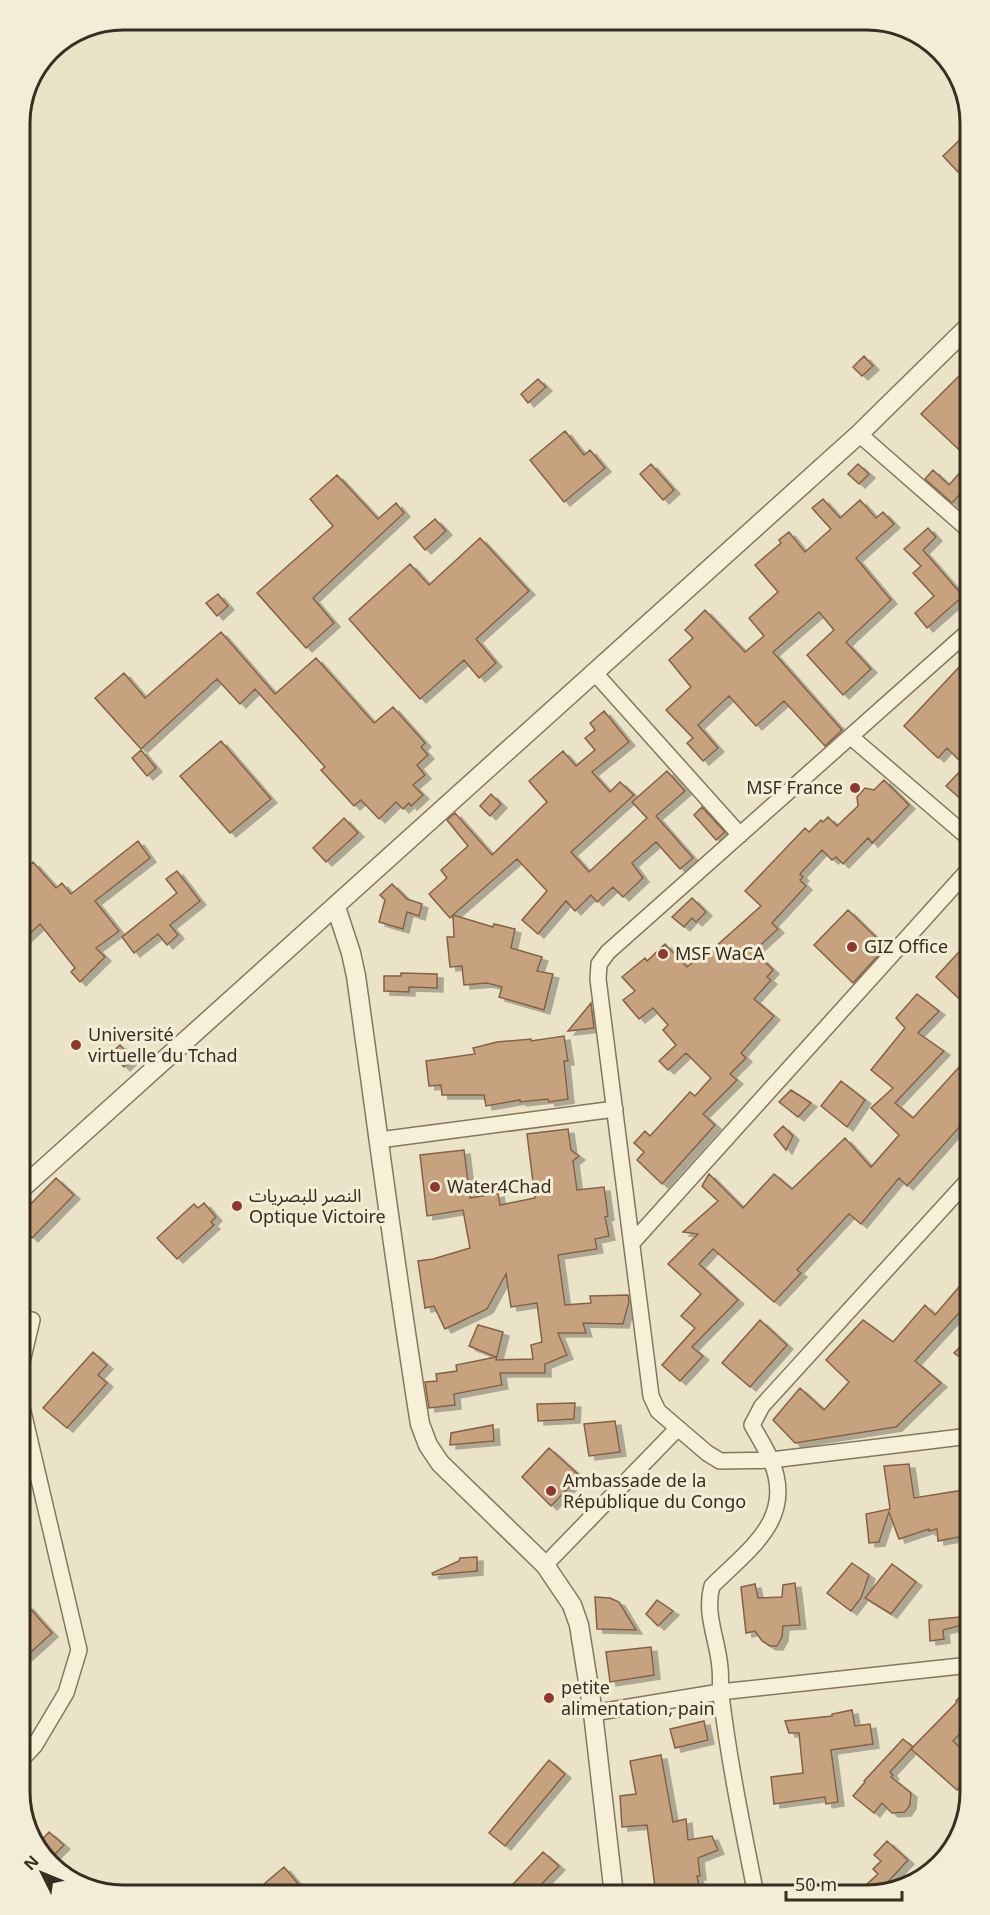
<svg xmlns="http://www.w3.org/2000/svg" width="990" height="1915" font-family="Georgia,'Noto Sans Arabic',serif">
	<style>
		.building { fill: #c7a27f; stroke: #836245; stroke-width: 1.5; filter: url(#shadow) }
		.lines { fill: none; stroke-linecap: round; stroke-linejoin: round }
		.minor-casing { stroke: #86765d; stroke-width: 18 }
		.tertiary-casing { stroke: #86765d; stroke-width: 21 }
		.minor { stroke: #f7f0d9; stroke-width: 15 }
		.tertiary { stroke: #f7f0d9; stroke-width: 18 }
		.poi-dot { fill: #913731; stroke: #f3edd6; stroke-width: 2 }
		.labels { text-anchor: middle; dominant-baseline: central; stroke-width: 6; stroke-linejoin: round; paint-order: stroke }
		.poi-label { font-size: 18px; fill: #372d20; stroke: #f3edd6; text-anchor: start }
		.rim { fill: none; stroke: #372d20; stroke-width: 3 }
	</style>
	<defs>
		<filter id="shadow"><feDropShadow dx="6" dy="4" stdDeviation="0" flood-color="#0004"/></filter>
	</defs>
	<rect width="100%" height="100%" fill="#ebe3c7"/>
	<path class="building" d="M970 130V161L958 172 943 156Z
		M864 356 873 366 862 376 853 367Z
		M962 373 970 381V460L921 414Z
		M538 379 546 387 528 403 521 394Z
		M565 431 584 455 590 450 605 468 564 502 530 460Z
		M970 461V483L952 503 925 479 933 470 949 485Z
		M651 464 674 490 663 500 640 474Z
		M858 464 869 474 859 484 848 474Z
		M337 475 378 519 396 503 404 513 313 598 334 623 306 648 257 593 333 526 310 499Z
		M823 499 840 518 860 500 876 518 883 512 894 524 856 558 891 600 846 642 871 669 843 695 807 655 834 630 819 612 773 652 842 730 825 746 784 701 756 726 729 696 698 725 718 748 703 761 687 743 693 738 666 710 691 687 669 660 693 638 685 630 705 610 745 652 764 636 749 618 778 592 755 565 781 543 779 540 789 532 805 552 831 529 812 508Z
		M435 519 446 531 425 550 414 537Z
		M928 528 936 537 923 550 963 596 927 628 915 613 934 596 913 573 921 566 904 549Z
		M480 538 529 591 476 639 496 663 479 678 464 660 420 699 349 619 410 564 429 585Z
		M218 594 228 606 217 616 206 603Z
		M221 632 275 694 316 658 374 723 393 707 425 743 421 747 428 755 417 765 425 775 413 785 423 795 411 806 409 803 403 809 396 802 379 819 361 800 354 806 321 770 325 767 255 689 240 704 217 679 141 749 95 698 124 673 145 698Z
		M960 666 970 675V793L963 801 946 786 965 766 947 748 938 758 904 726Z
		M604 711 629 742 592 772 610 792 620 782 634 795 571 852 589 872 647 818 632 802 667 771 685 791 656 816 693 858 680 869 656 842 632 863 643 878 623 897 613 887 597 902 591 895 575 911 566 901 538 934 522 920 547 891 517 859 453 915 493 927 494 924 515 929 511 948 542 957 537 971 553 974 544 1010 499 997 502 987 487 983 464 985 462 966 450 967 447 937H454L453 915 450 918 429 894 447 878 441 870 468 846 447 820 455 813 492 855 547 802 529 781 563 751 576 766 595 750 585 738 595 730 590 723Z
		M221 741 271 799 230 833 180 776Z
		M141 750 156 768 147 776 132 758Z
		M884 780 909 805 872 843 868 838 843 864 836 857 832 860 822 850 800 874 803 877 800 880 806 886 772 923 778 929 754 951 773 970 767 977 771 980 754 999 774 1016 741 1053 746 1058 730 1074 737 1080 703 1114 715 1125 662 1184 637 1160 644 1152 634 1143 645 1131 650 1136 690 1092 695 1096 711 1078 686 1053 668 1070 659 1061 676 1045 663 1030 668 1025 653 1008 639 1019 623 1000 635 991 622 977 645 958 647 961 665 944 687 967 704 952 706 955 761 906 745 891 805 828 809 832 821 820 823 822 828 817 837 826 858 806 857 797 865 788 874 790Z
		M491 794 501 804 490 816 480 806Z
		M702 807 725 832 716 840 694 815Z
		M344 818 358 833 326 862 313 848Z
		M138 841 150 858 95 901 119 931 96 948 105 957 80 982 71 972 75 968 40 924 20 943V875L33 862 56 888 62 883 71 894Z
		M177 871 200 901 170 925 178 935 167 945 158 934 134 953 122 937 177 893 166 879Z
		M392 884 407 899 422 904 419 916 407 912 403 929 379 922 385 900 380 895Z
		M692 898 706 912 696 922 692 918 684 927 672 917Z
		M848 910 886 947 853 983 814 945Z
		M970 940V1009L936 977Z
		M401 973 437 974V988L409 987V992L384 991V976H401Z
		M917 994 939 1011 918 1033 944 1051 895 1103 913 1118 960 1066 961 1067 970 1057V1115L907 1186 899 1178 861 1224 849 1214 797 1270 801 1273 774 1302 713 1249 699 1264 738 1300 692 1347 703 1356 680 1381 662 1365 695 1328 681 1316 701 1294 668 1264 698 1234 683 1232 718 1201 702 1186 709 1174 743 1208 774 1174 792 1189 845 1138 871 1167 899 1135 871 1108 893 1088 871 1070 905 1028 896 1018Z
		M591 1003 594 1028 568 1031Z
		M564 1036 568 1061H564L568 1099 549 1102 548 1099 520 1102V1100L486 1106 484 1095H442L441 1085 429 1086 426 1061 475 1054 473 1048 497 1042 531 1039V1041Z
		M120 1045 133 1058 124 1067 111 1053Z
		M841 1081 865 1100 847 1127 821 1106Z
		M791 1090 811 1103 798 1117 779 1102Z
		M783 1126 793 1136 786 1150 774 1135Z
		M568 1129 571 1150 579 1156 573 1161 577 1190 604 1187 608 1216 605 1217 609 1236 595 1239 597 1249 558 1255 565 1305 591 1303 590 1296 628 1295 629 1302 623 1324 583 1323 586 1333H558L567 1355 545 1364V1373H500L502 1385 454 1394 455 1405 429 1408 425 1382 437 1381 436 1374 457 1371 456 1365 496 1357 469 1346 478 1325 503 1332 496 1360 533 1359 531 1345 542 1342 537 1303 511 1307 506 1274 487 1309 445 1329 434 1306 425 1308 418 1261 433 1259 470 1248 463 1210 427 1216 420 1155 464 1150 470 1198 498 1193 500 1205 535 1198 527 1134Z
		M56 1178 74 1195 32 1238 20 1226V1215Z
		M204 1203 216 1217 211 1222 214 1225 177 1259 157 1238 194 1204 198 1208Z
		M970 1274V1322L960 1312 915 1361 941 1383 896 1427 795 1443 773 1420 800 1388 824 1410 849 1382 826 1360 863 1320 893 1342 925 1305 935 1315Z
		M760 1320 787 1345 750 1387 722 1363Z
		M970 1337V1355L965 1361 954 1353Z
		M93 1352 107 1365 98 1375 107 1383 67 1428 43 1408Z
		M575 1403 574 1419 538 1421 537 1404Z
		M615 1421 620 1452 589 1456 584 1424Z
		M493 1425 494 1441 450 1445 451 1433Z
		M549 1448 580 1476 551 1506 522 1477Z
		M909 1464 914 1498 970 1489V1535L938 1541 937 1529 929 1531V1529L899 1539 889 1512 879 1542 869 1543 866 1514 890 1509 884 1466Z
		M477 1557V1571L433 1575 432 1573 459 1561 460 1558Z
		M852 1563 869 1575 861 1598 851 1611 827 1593Z
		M892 1564 916 1582 891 1614 865 1598Z
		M795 1583 800 1625 783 1626 782 1637 777 1646H770L762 1641 755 1631 746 1633 741 1587 755 1584 758 1598 782 1597 783 1585Z
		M595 1597 610 1598 619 1602 636 1630 597 1629Z
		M657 1600 673 1611 658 1626 646 1614Z
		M27 1605 52 1633 20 1662V1612Z
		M970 1616V1623L943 1630 944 1639 930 1641 929 1620Z
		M651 1647 654 1675 610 1682 606 1652Z
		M970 1686V1723L953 1741 970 1757V1777L957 1790 911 1749 957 1702 956 1701Z
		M852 1710 855 1726 870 1724 873 1744 831 1750 838 1802 826 1804 825 1797 774 1804 771 1777 803 1773 799 1733H789L785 1721 832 1716V1714Z
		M704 1721 708 1740 675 1748 670 1729Z
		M903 1739 913 1747 890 1772 893 1775 891 1777 911 1793 910 1805 905 1812 892 1813 882 1803 874 1813 853 1796 865 1782 864 1781Z
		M661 1755 673 1822 686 1819 688 1840 712 1836 718 1850 698 1858 700 1876H697L701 1895H656L647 1825 622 1827 620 1796 636 1794 630 1761Z
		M549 1760 565 1774 505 1846 489 1833Z
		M49 1832 64 1845 50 1859 38 1844Z
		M887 1841 908 1860 877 1894 855 1895 878 1874 873 1869 881 1861 874 1855Z
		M543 1852 559 1866 531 1895H503Z
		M284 1867 308 1895H251Z
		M809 1878 828 1895H793Z"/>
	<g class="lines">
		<g class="minor-casing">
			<path id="minor" d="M859 434 970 531
				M594 672 740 835
				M851 737 970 839
				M379 1140 615 1109
				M632 1243 970 868
				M970 1436 771 1460 720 1461 707 1453 658 1411 651 1396 598 979 599 964 608 952 970 630
				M545 1565 678 1428
				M593 1713 720 1692 970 1665
				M20 1761 35 1745 66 1693 79 1650 21 1403V1366L32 1320
				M756 1895C743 1829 729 1762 721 1695 720 1686 721 1677 720 1668 718 1640 704 1614 712 1586 750 1548 797 1518 770 1458 765 1447 758 1436 752 1425L762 1406 970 1178"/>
		</g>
		<g class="tertiary-casing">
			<path id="tertiary" d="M336 907 351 953 356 976C377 1125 396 1275 420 1424L428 1445 440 1463 545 1565 572 1605 579 1625 593 1713 614 1895
				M20 1190 859 434 970 325"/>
		</g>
		<use href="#minor" class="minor"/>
		<use href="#tertiary" class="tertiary"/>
	</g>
	<g class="poi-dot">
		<circle cx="855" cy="788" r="6"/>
		<circle cx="852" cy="947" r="6"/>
		<circle cx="663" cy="954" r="6"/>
		<circle cx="76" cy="1045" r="6"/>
		<circle cx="435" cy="1187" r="6"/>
		<circle cx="237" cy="1206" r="6"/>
		<circle cx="551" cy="1491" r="6"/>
		<circle cx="549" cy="1698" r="6"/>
	</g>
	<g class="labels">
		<g class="poi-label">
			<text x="843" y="788" text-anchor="end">MSF France</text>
			<text x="864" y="947">GIZ Office</text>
			<text x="675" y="954">MSF WaCA</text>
			<text x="88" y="1035">Université<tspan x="88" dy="21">virtuelle du Tchad</tspan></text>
			<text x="447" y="1187">Water4Chad</text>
			<text x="249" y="1196">النصر للبصريات<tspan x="249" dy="21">Optique Victoire</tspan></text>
			<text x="563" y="1481">Ambassade de la<tspan x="563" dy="21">République du Congo</tspan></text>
			<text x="561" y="1688">petite<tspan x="561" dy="21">alimentation, pain</tspan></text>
		</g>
	</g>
	<path d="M0 0H990V1915H0ZM123 30H867A93 93 0 0 1 960 123V1792A93 93 0 0 1 867 1885H123A93 93 0 0 1 30 1792V123A93 93 0 0 1 123 30Z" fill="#f3edd6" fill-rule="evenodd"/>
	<path class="rim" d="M123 30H867A93 93 0 0 1 960 123V1792A93 93 0 0 1 867 1885H123A93 93 0 0 1 30 1792V123A93 93 0 0 1 123 30Z"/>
	<g transform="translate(42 1873) rotate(313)" stroke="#f3edd6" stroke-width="4.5" paint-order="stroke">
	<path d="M0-4.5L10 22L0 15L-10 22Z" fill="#372d20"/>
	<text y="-9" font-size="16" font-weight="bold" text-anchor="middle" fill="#372d20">N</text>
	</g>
	<path d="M786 1891v9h116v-9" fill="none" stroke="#372d20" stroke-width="3"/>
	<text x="795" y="1891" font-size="18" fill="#372d20" stroke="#f3edd6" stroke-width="4.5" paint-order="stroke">50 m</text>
</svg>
